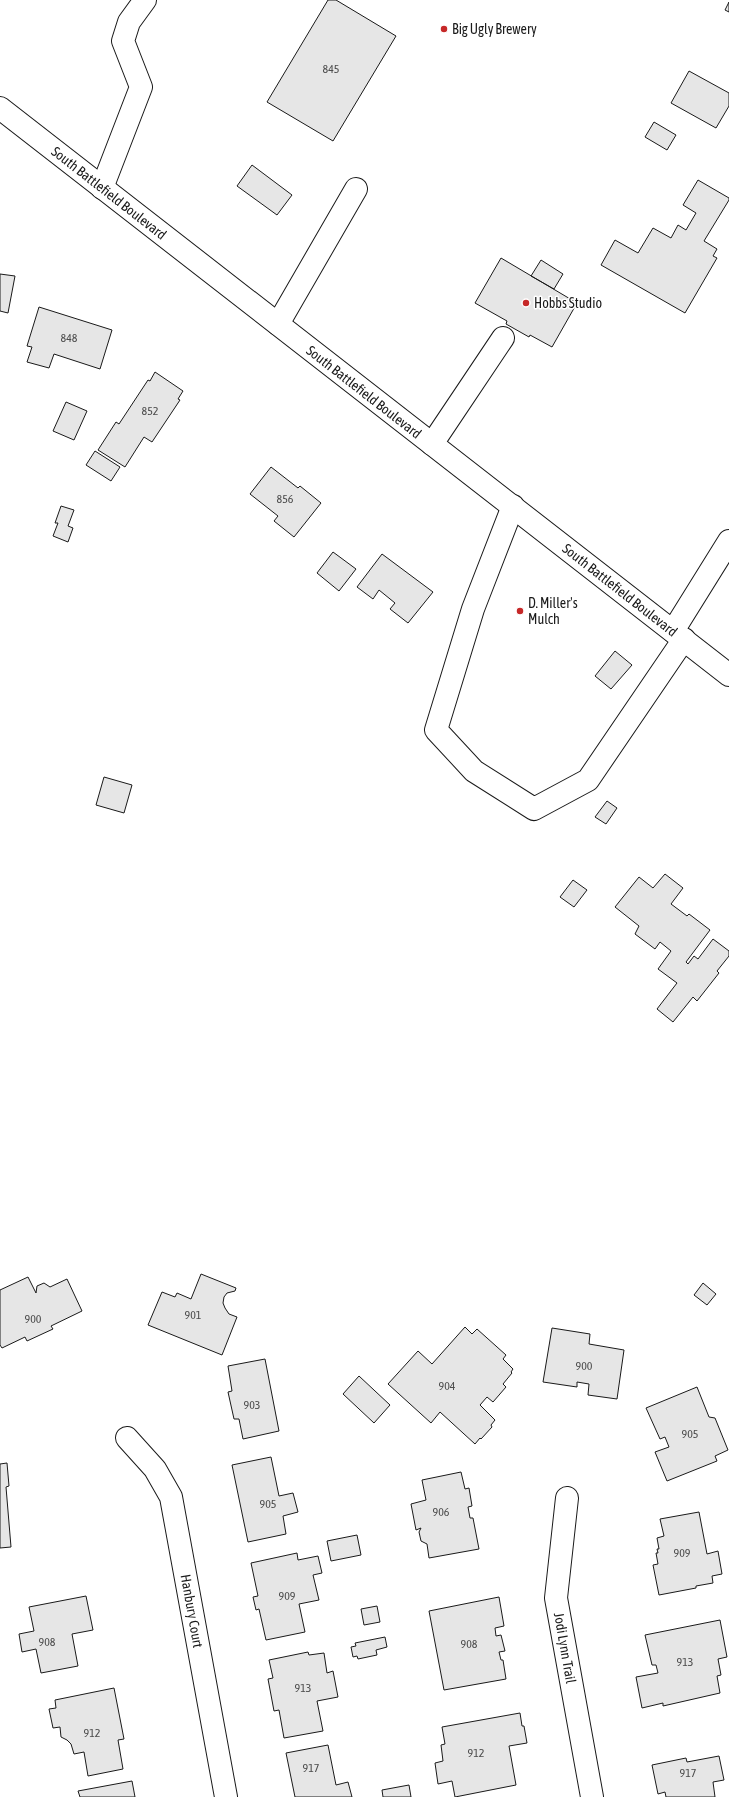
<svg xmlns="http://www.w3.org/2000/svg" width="729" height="1797" font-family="'Asap Condensed',sans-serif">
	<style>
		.building { fill: #e6e6e6; stroke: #1a1a1a }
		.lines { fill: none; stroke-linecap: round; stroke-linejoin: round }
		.minor-casing { stroke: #1a1a1a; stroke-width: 24 }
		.major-casing { stroke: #1a1a1a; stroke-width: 24 }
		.minor { stroke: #fff; stroke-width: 22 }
		.major { stroke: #fff; stroke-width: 22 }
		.poi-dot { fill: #c62828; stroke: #fff; stroke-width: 1.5 }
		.labels { text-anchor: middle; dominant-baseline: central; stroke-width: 3; stroke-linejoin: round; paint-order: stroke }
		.number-label { font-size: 12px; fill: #4d4d4d }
		.poi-label { font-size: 14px; fill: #1a1a1a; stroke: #fff; text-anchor: start }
		.street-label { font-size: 14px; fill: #1a1a1a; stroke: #fff }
	</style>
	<rect width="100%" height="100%" fill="#fff"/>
	<path class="building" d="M328 0H336L396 36 333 141 267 102Z
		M729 2V12L725 10Z
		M689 71 729 93V106L716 128 671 103Z
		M654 122 676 135 667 150 645 137Z
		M252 165 292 195 277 215 237 186Z
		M698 180 729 198V200L704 241 717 249 713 256 717 258 685 313 601 265 615 240 638 253 653 228 671 238 678 225 686 230 696 213 683 205Z
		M501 258 577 303 552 347 530 335 529 337 506 324 507 321 475 303Z
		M541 260 563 274 554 289 531 276Z
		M0 274 15 276 8 313 0 311Z
		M39 307 112 330 100 369 54 354 49 368 27 362 32 347 27 346Z
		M155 372 183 391 178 399 180 400 152 442 144 437 125 467 98 450 116 422 119 424 148 380 150 381Z
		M66 402 87 411 74 440 53 431Z
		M95 451 120 467 111 481 86 465Z
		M271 467 298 488 300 486 321 503 294 537 274 521 278 516 250 494Z
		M61 506 74 510 68 526 73 528 68 542 53 536 58 523H55Z
		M333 552 356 569 339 591 317 573Z
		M382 554 433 592 408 623 390 609 395 603 379 590 373 599 357 587Z
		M615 651 632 665 611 689 595 676Z
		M104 777 132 785 124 813 96 805Z
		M607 801 617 808 606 824 595 817Z
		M665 874 683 888 671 904 687 916 689 914 710 930 686 962 688 964 694 956 698 959 713 939 729 951V956L717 971 719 973 697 1001 693 997 673 1022 657 1009 677 983 658 969 671 951 660 942 655 949 635 934 639 926 615 907 639 877 653 888Z
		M573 880 587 890 574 907 560 897Z
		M201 1274 236 1288 235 1291 227 1293 224 1297 223 1303 225 1308 229 1314 237 1317 222 1355 148 1325 162 1292 175 1297 177 1293 191 1299Z
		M28 1277 36 1293 37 1286 44 1283 50 1287 67 1279 82 1311 51 1326 53 1329 27 1341 25 1337 2 1348 0 1345V1290Z
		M703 1283 716 1294 707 1305 694 1295Z
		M465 1327 472 1334 477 1329 506 1355 503 1359 513 1369 511 1372 512 1373 503 1384 506 1387 493 1402 487 1397 480 1405 495 1420 491 1425 492 1427 481 1439 480 1438 475 1444 440 1412 431 1423 388 1384 418 1351 432 1364Z
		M552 1328 590 1334 589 1344 624 1350 617 1399 588 1395 589 1384 577 1382V1387L543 1382Z
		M265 1359 279 1431 243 1439 239 1419H234L228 1392 232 1391 228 1366Z
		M359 1376 390 1405 374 1423 343 1394Z
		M697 1387 709 1417 715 1418 728 1450 715 1456 717 1461 667 1481 655 1452 669 1447 665 1437 660 1439 646 1408Z
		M271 1457 279 1496 293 1493 298 1512 283 1516 286 1534 248 1542 232 1465Z
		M7 1463 9 1486 6 1487 11 1547 0 1548V1464Z
		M461 1472 465 1489 469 1488 472 1506 468 1507 470 1518H473L479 1549 429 1558 427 1544 421 1541 419 1532 421 1528 416 1530 411 1504 426 1500 422 1480Z
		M699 1512 707 1554 718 1551 722 1574 712 1576 713 1583 696 1586V1588L659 1595 653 1565 658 1564 656 1553H658L657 1549H659L657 1538 664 1536 660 1519Z
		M357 1535 361 1555 331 1561 327 1541Z
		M297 1553 298 1560 318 1556 322 1573 313 1575 319 1600 299 1604 305 1632 266 1640 259 1609 256 1610 253 1597 258 1596 251 1563Z
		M86 1596 93 1630 72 1634 78 1666 41 1673 36 1649 22 1652 19 1634 34 1631 29 1607Z
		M499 1597 504 1626 495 1628 496 1636 501 1635 505 1651 499 1652 501 1660H503L506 1679 444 1690 429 1611Z
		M377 1606 380 1622 364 1625 361 1609Z
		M720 1620 727 1657 718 1659 721 1675 717 1676 720 1693 663 1706V1703L642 1708 636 1677 658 1673 656 1665H652L645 1635Z
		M385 1637 387 1647 376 1650 377 1655 358 1659 357 1656 353 1657 351 1647 356 1646 355 1643Z
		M308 1652 309 1655 324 1653 327 1673 333 1671 338 1697 317 1701 323 1731 284 1738 279 1710 274 1711 268 1679 273 1678 269 1660Z
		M114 1688 124 1739 118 1740 123 1769 88 1776 84 1752 74 1754 71 1744 67 1740 61 1737 60 1727 53 1728 49 1709 56 1708 55 1700Z
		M520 1713 522 1726H524L527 1743 509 1746 516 1785 455 1797 452 1781 438 1784 435 1763 443 1761 441 1745 445 1744 442 1727Z
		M328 1745 336 1785 348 1782 352 1797H295L286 1753Z
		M719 1756 724 1780 713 1782 715 1797H666L665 1792 658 1794 652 1765 686 1758 687 1762Z
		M132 1781 135 1797H80L78 1791Z
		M409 1785 411 1797H383L382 1790Z"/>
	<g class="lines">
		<g class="minor-casing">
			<path id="minor" d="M102 188 141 87 123 41 129 22 145 0
				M278 324 356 189
				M432 444 503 338
				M513 506 473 609 436 730 474 771 534 809 588 780 684 639
				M673 631 729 541
				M127 1438 155 1469 171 1497 226 1797
				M567 1498 556 1598 592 1797"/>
		</g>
		<g class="major-casing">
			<path id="major" d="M0 108 729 675"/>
		</g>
		<use href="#minor" class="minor"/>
		<use href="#major" class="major"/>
	</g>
	<g class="poi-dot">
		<circle cx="444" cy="29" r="4"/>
		<circle cx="526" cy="303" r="4"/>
		<circle cx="520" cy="611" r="4"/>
	</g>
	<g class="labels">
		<g class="number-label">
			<text x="331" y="69">845</text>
			<text x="69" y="338">848</text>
			<text x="150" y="411">852</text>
			<text x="285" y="499">856</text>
			<text x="193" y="1315">901</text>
			<text x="33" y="1319">900</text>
			<text x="584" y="1366">900</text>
			<text x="447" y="1386">904</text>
			<text x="252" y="1405">903</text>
			<text x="690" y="1434">905</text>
			<text x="268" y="1504">905</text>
			<text x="441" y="1512">906</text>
			<text x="682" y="1553">909</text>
			<text x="287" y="1596">909</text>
			<text x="47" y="1642">908</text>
			<text x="469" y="1644">908</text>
			<text x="685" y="1662">913</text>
			<text x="303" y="1688">913</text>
			<text x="92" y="1733">912</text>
			<text x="476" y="1753">912</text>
			<text x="311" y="1768">917</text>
			<text x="688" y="1773">917</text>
		</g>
		<g class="poi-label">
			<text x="452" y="29">Big Ugly Brewery</text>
			<text x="534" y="303">Hobbs Studio</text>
			<text x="528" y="603">D. Miller's<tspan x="528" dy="16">Mulch</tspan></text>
		</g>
		<g class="street-label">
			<text transform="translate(109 193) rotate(38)">South Battlefield Boulevard</text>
			<text transform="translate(364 392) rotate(38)">South Battlefield Boulevard</text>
			<text transform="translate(620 590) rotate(38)">South Battlefield Boulevard</text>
			<text transform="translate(192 1611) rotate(80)">Hanbury Court</text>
			<text transform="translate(565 1648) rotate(80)">Jodi Lynn Trail</text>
		</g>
	</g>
</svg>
